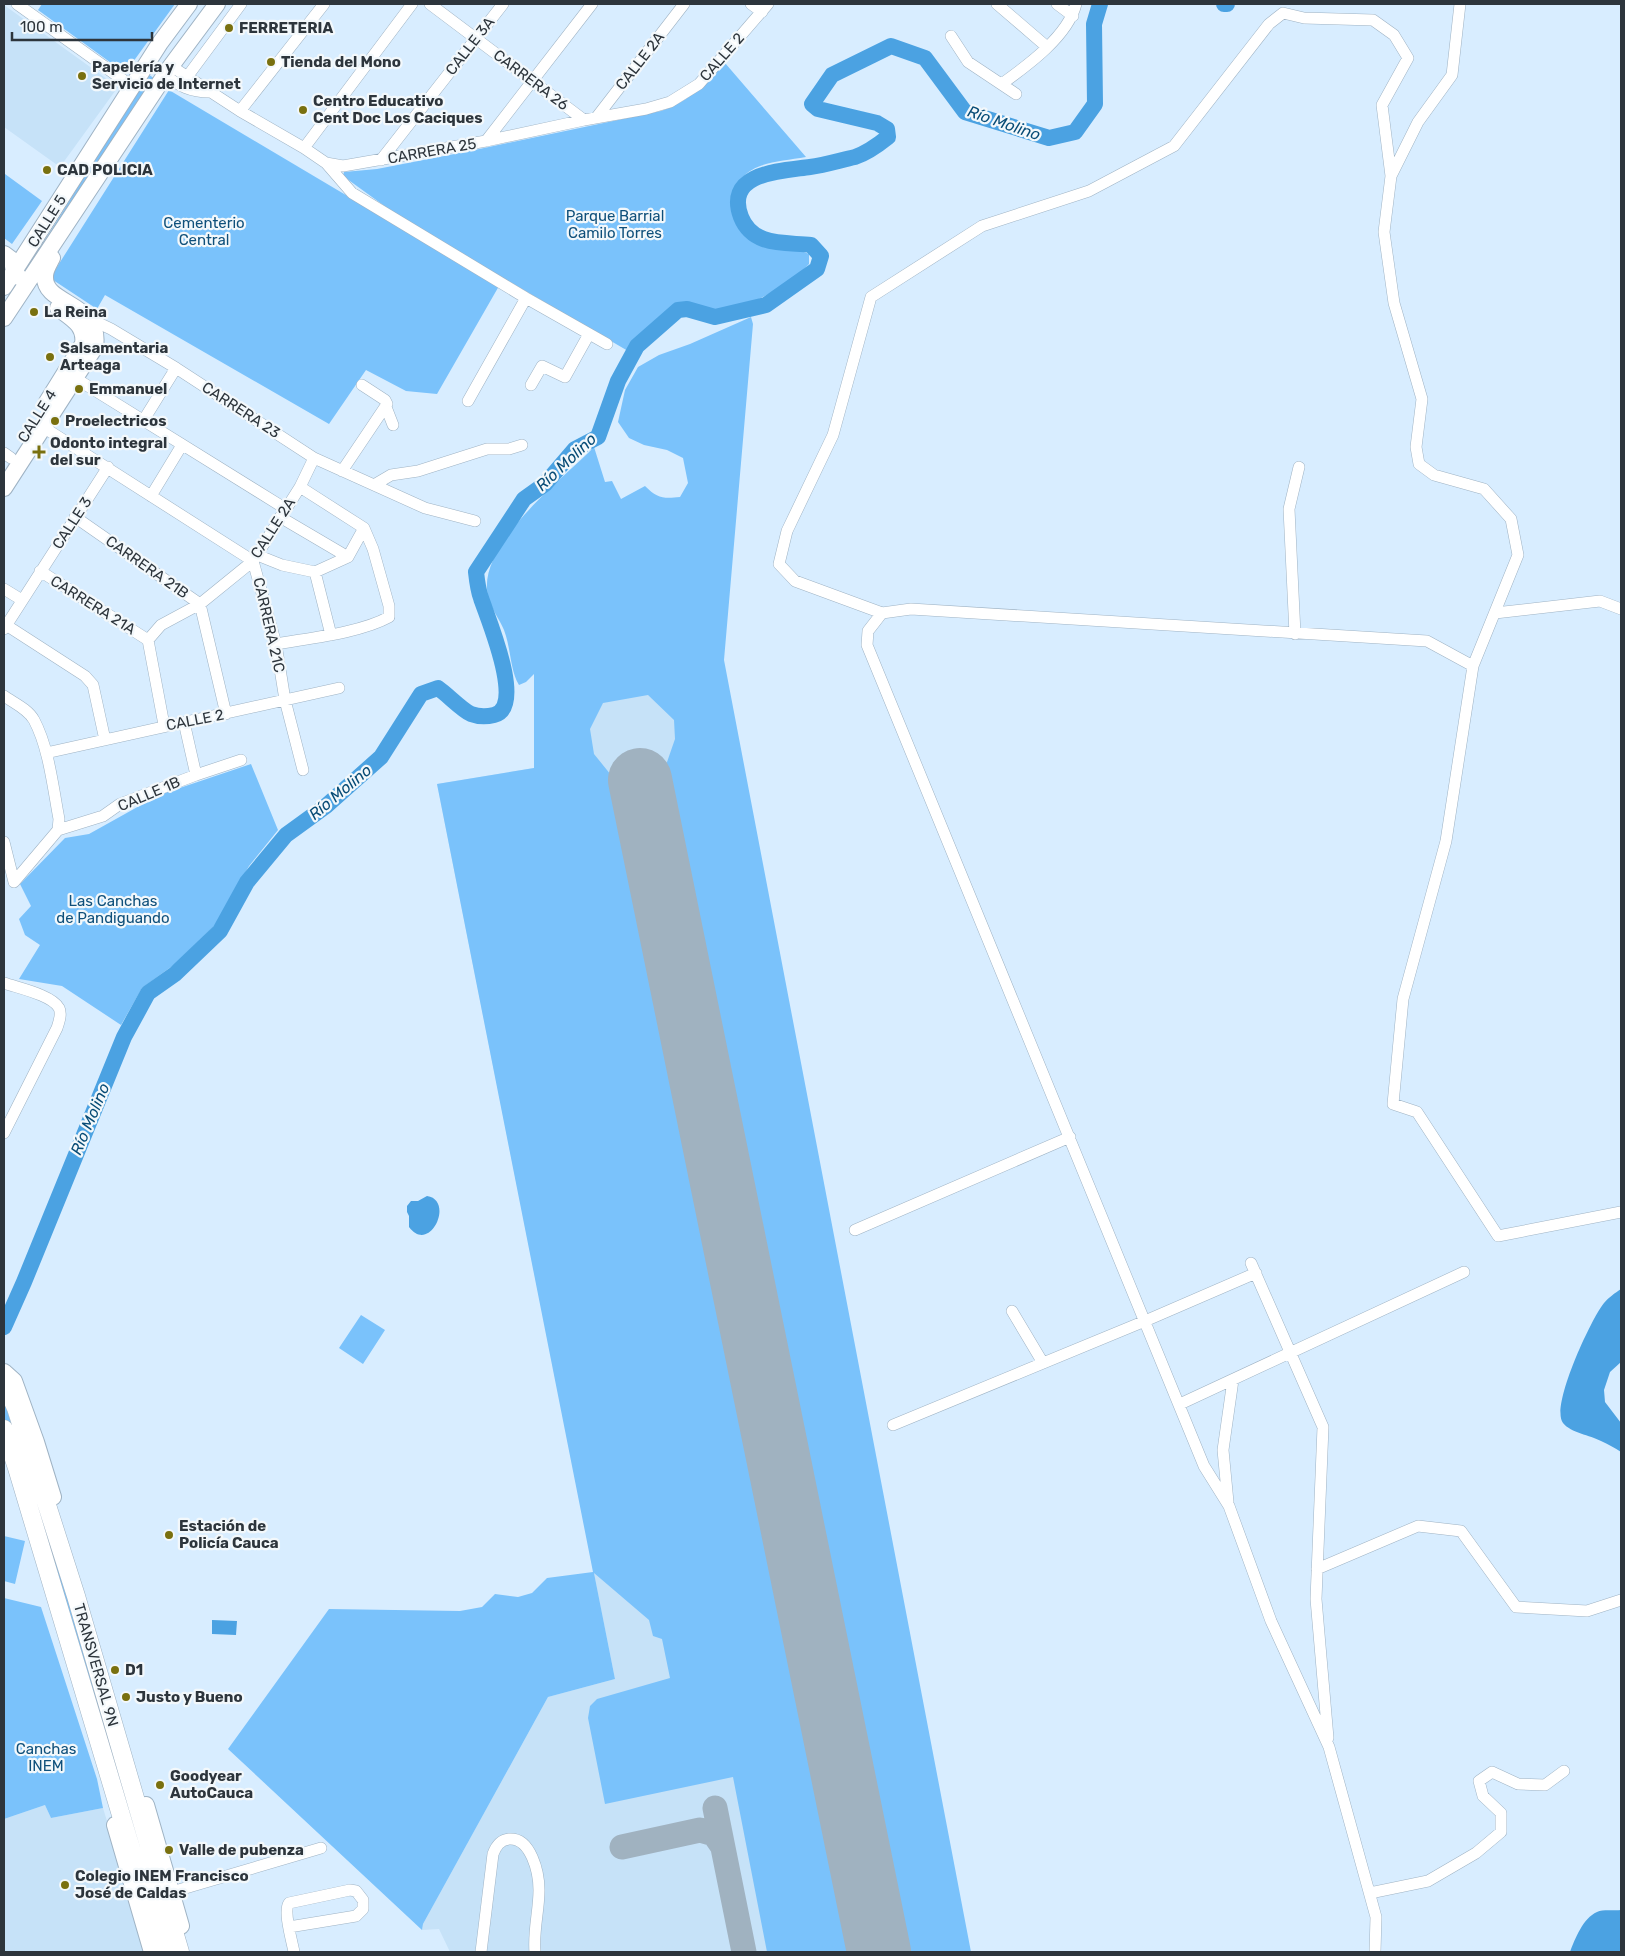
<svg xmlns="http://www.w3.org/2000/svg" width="1625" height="1956" font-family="Rubik,sans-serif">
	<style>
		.built { fill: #c6e2f8 }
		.green { fill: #7ac2fb }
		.water { fill: #4ba2e2 }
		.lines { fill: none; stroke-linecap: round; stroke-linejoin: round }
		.river { stroke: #4ba2e2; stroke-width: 16 }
		.taxiway { stroke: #a0b2c0; stroke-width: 25 }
		.runway { stroke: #a0b2c0; stroke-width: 64 }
		.street-casing { stroke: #9fb3c4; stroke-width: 12 }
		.secondary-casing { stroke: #9fb3c4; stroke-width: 18 }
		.primary-casing { stroke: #9fb3c4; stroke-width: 19 }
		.street { stroke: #fff; stroke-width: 11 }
		.secondary { stroke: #fff; stroke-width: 16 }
		.primary { stroke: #fff; stroke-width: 18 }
		.poi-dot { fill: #79700f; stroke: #f3f8fb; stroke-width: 2 }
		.labels { text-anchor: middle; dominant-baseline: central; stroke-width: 4.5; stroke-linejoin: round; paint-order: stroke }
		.poi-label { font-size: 15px; font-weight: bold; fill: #2d353c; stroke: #f3f8fb; text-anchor: start }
		.street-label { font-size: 15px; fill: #2d353c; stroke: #f3f8fb }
		.park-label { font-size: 15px; fill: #0f507b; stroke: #f3f8fb }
		.water-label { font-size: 16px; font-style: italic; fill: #084c76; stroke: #f3f8fb }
	</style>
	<rect width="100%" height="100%" fill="#d8edff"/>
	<path class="built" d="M4 5 118 87 60 167 4 127Z
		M675 672 970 1952H450L439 1929 422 1930 423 1924 548 1697 615 1679 437 784 534 768V674Z
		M45 1805 51 1818 103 1808 147 1952H4V1819Z"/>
	<path class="green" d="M42 4H175L125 73 38 10Z
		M725 63 806 157C771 163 735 162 732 206 731 218 740 233 750 239 768 251 790 245 809 254V264C790 285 746 310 717 311 704 311 692 306 679 305 660 318 643 333 628 351L505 279 390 210 343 176 344 172 377 169 470 151 661 111C692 100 703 85 725 63Z
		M148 74 155 79 43 252 39 250Z
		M169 90 499 286 437 394 406 391 366 370 329 424 105 295 97 309 50 278Z
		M5 174 42 201 12 244 4 238Z
		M751 317 753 324 724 660 971 1952H904L666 765 675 739 674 720 648 695 603 703 590 729 594 754 611 775 848 1952H767L733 1777 605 1804 588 1718 590 1706 597 1699 670 1678 662 1639 653 1636 649 1620 594 1573 615 1679 548 1697 423 1924 422 1930 228 1749 329 1609 460 1611 482 1607 495 1594 518 1597 532 1593 547 1578 593 1572 437 784 534 768V674L526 682 519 685C510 670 511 648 504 630 499 618 491 609 488 596 476 545 562 480 594 447L605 482 612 481 621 499 645 486C657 498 663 499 680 497L688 483 683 458 667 450 644 445 629 438 618 422 625 390 638 367 659 355 690 344Z
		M251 764 278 830 249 866 215 925 175 964 142 988 121 1025 62 986 19 979 40 945 25 935 19 919 31 906 20 884 65 838 89 834 159 795Z
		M361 1315 385 1330 363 1364 339 1348Z
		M4 1401 84 1647 176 1952H170L36 1514 4 1418Z
		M4 1536 25 1541 15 1584 4 1581Z
		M4 1598 41 1607 97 1779 103 1808 51 1818 45 1805 4 1819Z"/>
	<path class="water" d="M427 1196C455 1200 430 1255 409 1227V1216L407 1212V1206L411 1201H418Z
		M1621 1289V1362L1610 1372 1604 1390 1605 1402 1621 1423V1452C1615 1448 1608 1444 1601 1441 1590 1435 1571 1433 1563 1423 1550 1407 1591 1319 1604 1303 1608 1298 1615 1293 1621 1289Z
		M212 1620 237 1621 236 1635 212 1634Z
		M1621 1910V1952H1570C1575 1939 1583 1918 1597 1912 1603 1909 1614 1911 1621 1910Z"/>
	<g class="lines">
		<path class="river" d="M1224 4H1227
			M4 1327 24 1282 124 1037 148 993 175 974 220 931 247 882 286 835 326 806 381 757 421 694 438 688C448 695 462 710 471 714 479 717 486 717 494 715 526 707 487 617 481 598 478 590 477 581 476 572L524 499 545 484 575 449 598 437 618 381 637 346 678 310 687 309 715 317 766 305 817 269 821 256 811 245C785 242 753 247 741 217 724 172 782 171 810 167 825 165 841 160 855 157 867 153 878 145 888 137L887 129 877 123 818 109 812 104 832 75 891 46 925 58 965 112 1049 138 1075 132 1095 104 1094 24 1100 4"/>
		<path class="taxiway" d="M715 1808 744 1952
			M622 1847 700 1830 714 1834 723 1847
			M879 1951V1952"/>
		<path class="runway" d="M640 780 879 1952"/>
		<g class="street-casing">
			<path id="street" d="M17 4 133 87
				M430 4 584 120
				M751 4 762 12
				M997 4 1047 47
				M1057 4 1073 16
				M1460 4 1452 75 1418 122 1391 176 1384 232 1394 303 1422 399 1416 447 1419 464 1434 475 1484 489 1511 519 1518 555 1473 666 1446 841 1403 999 1393 1104 1417 1112 1498 1236 1621 1212
				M951 36 968 62 1016 94
				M171 66 240 111 304 148 326 163 343 166 486 141 584 120 646 109 670 102 699 84 768 4
				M165 75C179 86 191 92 209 92
				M187 77 241 4
				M1003 83C1028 65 1068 36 1076 4
				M240 111 324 4
				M596 118 684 4
				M486 141 592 4
				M304 148 412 4
				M381 160 503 4
				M326 163 352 193 526 298 607 344
				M1391 176 1382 105 1408 58 1394 35 1373 20 1304 18 1283 13 1269 24 1174 146 1089 191 982 226 871 297 833 435 787 531 779 564 795 581 882 613 911 609 1427 641 1473 666
				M90 319 111 329 176 368 314 458 425 508 475 521
				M75 378 286 509
				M531 385 542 366 565 377 589 334
				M468 401 526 298
				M386 407 393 425
				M143 421 176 368
				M43 427 253 561 276 644 285 700 303 770
				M4 453 11 458
				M342 471 387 404 385 400 362 385
				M374 485 391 475 418 471 487 449H509L522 445
				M151 496 182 445
				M75 517 200 604 226 714
				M280 517 348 557
				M257 555 282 565 315 572 348 557 364 528
				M40 571 148 640 164 725
				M315 572 331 635
				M4 589 22 600
				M882 613 868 631 867 645 1204 1466 1229 1506 1271 1621 1329 1747 1376 1917 1375 1952
				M1495 613 1600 601 1621 609
				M6 625 85 676 93 685 105 740
				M4 629 108 467
				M1295 634 1289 509 1299 467
				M148 640 161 625 200 604 253 561 300 487 314 458
				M276 644C309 638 360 633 389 617V606L373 549 364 528 300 487
				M4 696C14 703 28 709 34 720 49 748 53 788 59 819L58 830
				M184 722 196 775
				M46 753 339 688
				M58 830 103 816 120 804 196 775 241 760
				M4 842 14 882
				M14 882 58 830
				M4 983C18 988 52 995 59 1008 62 1014 59 1022 57 1028L4 1133
				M855 1230 1070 1137
				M1251 1263 1323 1427 1316 1599 1328 1738
				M1012 1311 1043 1363
				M1180 1404 1464 1272
				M893 1425 1145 1321 1256 1273
				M1228 1502 1223 1450 1233 1380
				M1317 1569 1418 1526 1461 1531 1516 1607 1587 1611 1621 1600
				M1370 1893 1428 1881 1476 1853 1501 1832V1813L1483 1796 1479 1781 1492 1772 1518 1784 1545 1785 1564 1771
				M165 1894 321 1848
				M289 1927 356 1916 363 1909V1900L356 1891 350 1890 289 1903C283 1911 292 1941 294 1952
				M481 1952 493 1854C496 1846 500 1840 509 1839 531 1837 539 1873 539 1890 539 1911 533 1931 535 1952"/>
		</g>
		<g class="secondary-casing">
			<path id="secondary" d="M4 254 12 260 14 272 19 277
				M4 287 160 43 189 4
				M4 318 171 66 217 4
				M47 402 83 344C86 325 71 318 58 308
				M4 488 95 347C102 301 43 306 45 276 45 270 49 264 52 258
				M4 1372 14 1381 36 1442 53 1497
				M146 1805 181 1926
				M115 1825 152 1952"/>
		</g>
		<g class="primary-casing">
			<path id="primary" d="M4 1381 16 1408 76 1596 180 1952
				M4 1429 17 1468 162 1952"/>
		</g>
		<use href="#street" class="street"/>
		<use href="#secondary" class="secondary"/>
		<use href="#primary" class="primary"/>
	</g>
	<g class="poi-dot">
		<circle cx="229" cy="28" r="5"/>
		<circle cx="271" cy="62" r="5"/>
		<circle cx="82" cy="76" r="5"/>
		<circle cx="303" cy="110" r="5"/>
		<circle cx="47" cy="170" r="5"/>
		<circle cx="34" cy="312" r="5"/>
		<circle cx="50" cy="357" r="5"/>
		<circle cx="79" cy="389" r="5"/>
		<circle cx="55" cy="421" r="5"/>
		<path d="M36.5 444.5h5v5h5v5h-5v5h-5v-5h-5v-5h5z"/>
		<circle cx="169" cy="1535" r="5"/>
		<circle cx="115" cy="1670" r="5"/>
		<circle cx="126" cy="1697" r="5"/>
		<circle cx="160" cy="1785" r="5"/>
		<circle cx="169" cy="1850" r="5"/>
		<circle cx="65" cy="1885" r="5"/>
	</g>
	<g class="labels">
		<g class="poi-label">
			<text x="239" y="28">FERRETERIA</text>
			<text x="281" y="62">Tienda del Mono</text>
			<text x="92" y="67">Papelería y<tspan x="92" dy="17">Servicio de Internet</tspan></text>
			<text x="313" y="101">Centro Educativo<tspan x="313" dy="17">Cent Doc Los Caciques</tspan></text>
			<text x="57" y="170">CAD POLICIA</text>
			<text x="44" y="312">La Reina</text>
			<text x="60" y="348">Salsamentaria<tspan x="60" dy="17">Arteaga</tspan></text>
			<text x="89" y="389">Emmanuel</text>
			<text x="65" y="421">Proelectricos</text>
			<text x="50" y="443">Odonto integral<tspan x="50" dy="17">del sur</tspan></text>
			<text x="179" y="1526">Estación de<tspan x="179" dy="17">Policía Cauca</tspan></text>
			<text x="125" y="1670">D1</text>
			<text x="136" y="1697">Justo y Bueno</text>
			<text x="170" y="1776">Goodyear<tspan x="170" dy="17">AutoCauca</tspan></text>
			<text x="179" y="1850">Valle de pubenza</text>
			<text x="75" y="1876">Colegio INEM Francisco<tspan x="75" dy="17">José de Caldas</tspan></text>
		</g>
		<g class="street-label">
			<text transform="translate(470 46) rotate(-52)">CALLE 3A</text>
			<text transform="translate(722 57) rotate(-49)">CALLE 2</text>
			<text transform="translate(640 61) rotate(-52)">CALLE 2A</text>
			<text transform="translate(531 80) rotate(37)">CARRERA 26</text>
			<text transform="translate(432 151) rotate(-10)">CARRERA 25</text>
			<text transform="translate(47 221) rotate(-58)">CALLE 5</text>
			<text transform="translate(241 410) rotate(33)">CARRERA 23</text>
			<text transform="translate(37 416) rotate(-58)">CALLE 4</text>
			<text transform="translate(72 523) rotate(-57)">CALLE 3</text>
			<text transform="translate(273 528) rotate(-57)">CALLE 2A</text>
			<text transform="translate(147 567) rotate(35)">CARRERA 21B</text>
			<text transform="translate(93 605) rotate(32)">CARRERA 21A</text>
			<text transform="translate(269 625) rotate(77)">CARRERA 21C</text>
			<text transform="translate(195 720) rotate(-11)">CALLE 2</text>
			<text transform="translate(149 794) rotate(-23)">CALLE 1B</text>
			<text transform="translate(96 1665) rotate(74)">TRANSVERSAL 9N</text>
		</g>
		<g class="park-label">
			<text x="615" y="216">Parque Barrial<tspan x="615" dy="17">Camilo Torres</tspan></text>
			<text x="204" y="223">Cementerio<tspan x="204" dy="17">Central</tspan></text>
			<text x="113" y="901">Las Canchas<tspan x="113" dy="17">de Pandiguando</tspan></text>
			<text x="46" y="1749">Canchas<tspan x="46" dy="17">INEM</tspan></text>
		</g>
		<g class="water-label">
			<text transform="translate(1004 123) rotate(19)">Río Molino</text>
			<text transform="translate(566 462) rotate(-43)">Río Molino</text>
			<text transform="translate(340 792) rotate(-40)">Río Molino</text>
			<text transform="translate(90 1119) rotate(-67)">Río Molino</text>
		</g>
	</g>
	<rect width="1625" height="1956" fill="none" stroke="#2d353c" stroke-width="10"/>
	<path d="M12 32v8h140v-8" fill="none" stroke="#2d353c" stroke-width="2.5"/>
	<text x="20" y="32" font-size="15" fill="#2d353c" stroke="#f3f8fb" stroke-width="4" paint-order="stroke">100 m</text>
</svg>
